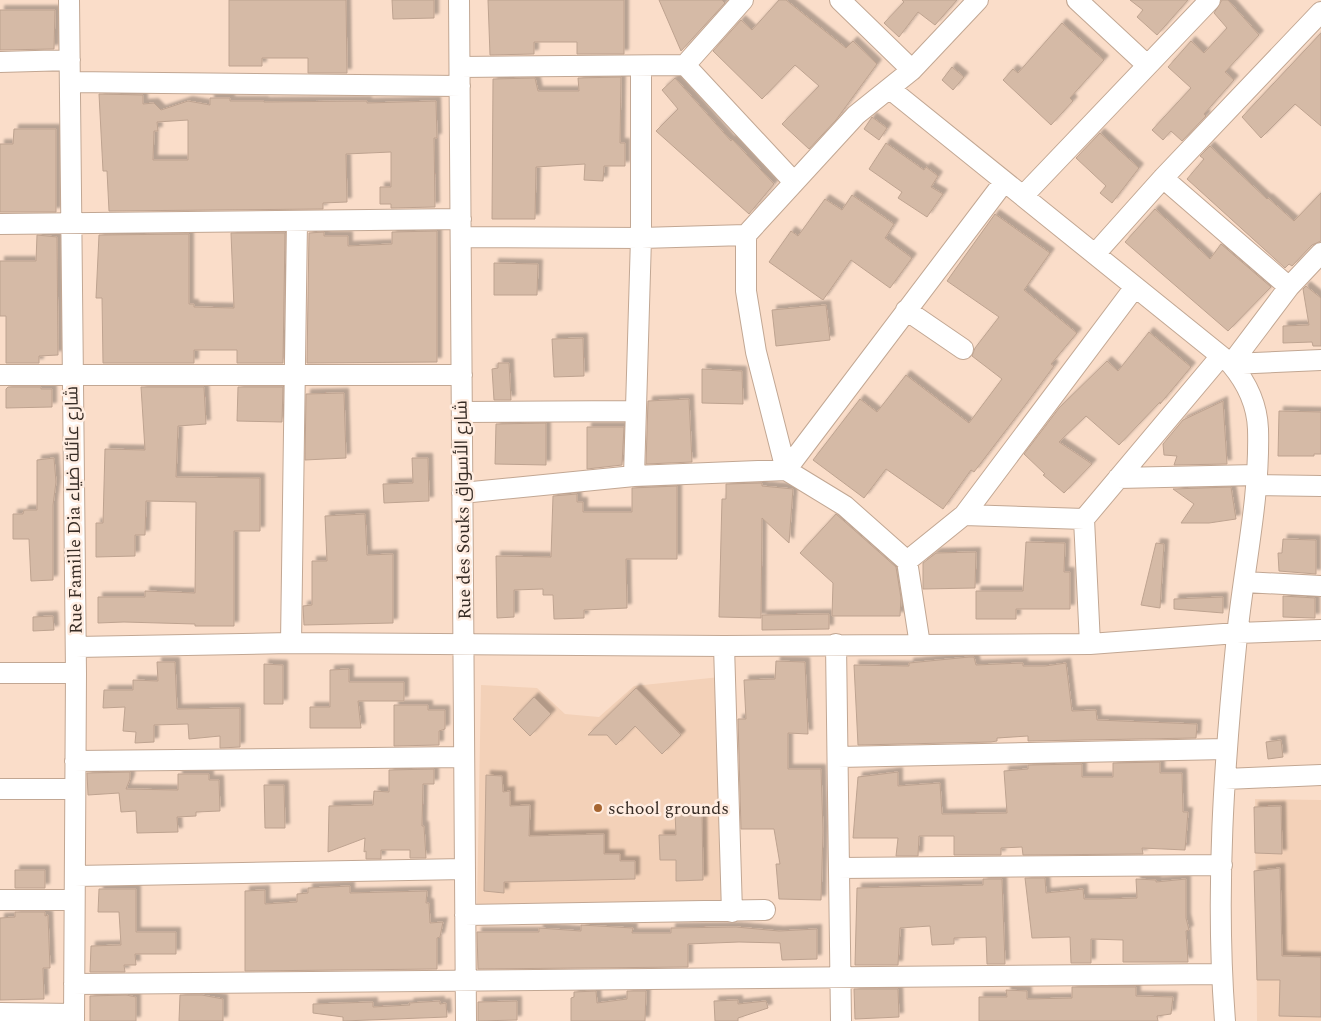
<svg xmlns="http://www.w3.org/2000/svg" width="1321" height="1021" font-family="Spectral,Cairo,serif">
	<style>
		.built { fill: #f3d1b8 }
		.building { fill: #d5baa6; stroke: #bea390; fill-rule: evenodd; filter: url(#shadow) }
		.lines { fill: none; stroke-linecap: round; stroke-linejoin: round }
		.minor-casing { stroke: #c2a793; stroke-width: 22 }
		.minor { stroke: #fff; stroke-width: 20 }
		.poi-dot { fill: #a66530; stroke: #ffede1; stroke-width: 2 }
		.labels { text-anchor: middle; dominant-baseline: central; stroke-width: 5; stroke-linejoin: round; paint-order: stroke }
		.street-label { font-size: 18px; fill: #372c25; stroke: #ffede1 }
		.poi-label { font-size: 18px; fill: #372c25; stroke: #ffede1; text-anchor: start }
	</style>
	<defs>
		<filter id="shadow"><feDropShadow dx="4.5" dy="-4.5" stdDeviation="1" flood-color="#0004"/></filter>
	</defs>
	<rect width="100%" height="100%" fill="#faddc9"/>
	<path class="built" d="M720 677 724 907 477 905 481 685 537 688 565 714 599 717 634 686Z
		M1255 799 1321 800V1021H1257Z"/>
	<path class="building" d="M229 0H346L347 73H308V58H262V66H229Z
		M392 0H434V18L393 19Z
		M488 0H624V54H577V42H534V54L490 55Z
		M659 0H722L725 3 681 51Z
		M779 0H786L846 48 853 41 877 64 836 120 809 149 782 124 819 86 795 65 762 99 713 51 741 20 752 30Z
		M902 0H957L935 25 918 12 899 37 884 23 904 2Z
		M1130 0H1188L1157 35 1137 17 1143 10Z
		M1222 0H1228L1259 35 1225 72 1234 80 1204 114 1206 116 1182 141 1171 131 1163 140 1152 130 1191 88 1168 67 1191 41 1204 53 1227 28 1214 13Z
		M0 10H55L54 49 0 50Z
		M1062 23 1104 60 1070 98 1073 101 1051 125 1003 80 1013 69 1018 73Z
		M1321 33V126L1295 104 1261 138 1242 117Z
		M952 67 964 77 953 90 942 80Z
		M621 77 620 143H625V166H604L603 181 584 180 585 164 536 167 535 219H492L493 79 535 78 538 91H579L578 78Z
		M675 78 731 141 732 139 774 184 749 214 656 131 678 109 662 90Z
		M99 94 143 95V104L154 103 161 110 188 101 210 105V98H230V101H264V102L367 101V103L436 101 437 138H434L435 207 391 208V204H380V187H391V152L346 154 347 202 323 203V209L109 211 107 171H103ZM188 120V160H153L154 131H158L157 122Z
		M872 117 887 128 879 140 864 129Z
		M14 129H56V212H0V144H13Z
		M1100 133 1139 168 1112 203 1100 193 1106 186 1076 158Z
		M886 143 924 170 926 167 938 176 931 187 943 194 927 217 898 198 902 192 869 169Z
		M1210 146 1267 199 1268 198 1294 221 1321 193V241L1312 245 1292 266 1289 264 1285 268 1187 179 1204 159 1200 156Z
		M852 195 894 224 885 238 912 258 890 288 851 260 823 300 769 262 791 231 798 236 825 199 842 210Z
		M1155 209 1210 259 1221 244 1271 287 1228 331 1125 242Z
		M995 214 1050 253 1024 290 1077 333 1051 364 1054 366 1026 404 974 472 971 470 943 509 886 469 864 498 813 460 860 399 877 412 906 375 969 423 1002 379 972 356 975 348 999 317 947 281Z
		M437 231V362L307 363 309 233 324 232V236H348V246L392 244V232Z
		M231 233H285L283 363H237V350H194V363H103L102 298H96L99 235 189 234V304H194V307L234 308Z
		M37 235 57 237 58 355 39 356V363H6V316H0V261H36Z
		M494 263 538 264 537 295H494Z
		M1306 286 1321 298V346H1313L1312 342 1283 343V326L1309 325 1303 289Z
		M826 305 830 340 776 346 772 310Z
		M1149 332 1191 367 1160 404V402L1119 445 1086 416 1059 442 1092 464 1064 493 1043 475 1045 474 1024 454 1059 408 1107 361 1118 371Z
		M583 338 584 376 554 377 552 339Z
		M498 363H509L511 400H494L492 369 498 368Z
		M702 369 742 371 743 404 702 403Z
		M8 387H41V389H52V407L6 408V389Z
		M141 387H204L206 424 178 426 176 477 260 478V531H234V626H195V624L124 622 98 623V597H145V591L195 593 196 502 146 501 145 535H135V556L96 557V523H103L105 449 145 450Z
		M238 387H283L282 422 237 421Z
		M344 393 346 458 305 460 306 394Z
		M689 399 692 462 646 464 648 401Z
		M1223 401 1227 464 1174 465 1177 456 1164 455 1163 444 1183 420Z
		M1279 411 1321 412V454H1314V456H1278Z
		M546 423V465L495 464 496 424Z
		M587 427H624L622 465 587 469Z
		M54 458 56 482 53 505V580L31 581 29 539H13V514H23L24 510H37V460Z
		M412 458H428L429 501 384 503 383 484 413 483Z
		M762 483V486L793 489 789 543 762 518 761 618 719 617 722 499H726V484Z
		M677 486V559H626L627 608 584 610V618L554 619 553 595H543V589L514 590V617L497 618 496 556 551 557 553 496 577 494V502H583V512H632V488Z
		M1231 487 1236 519 1209 523H1181L1194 504 1173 489Z
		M365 514 367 555 393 554V623L304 625 303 606 312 605V561H327L325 516Z
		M836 514 896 567 901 598 900 616H832L833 583 800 553Z
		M1283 539 1316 540V574L1279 571 1278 553H1282Z
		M1026 542 1065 543 1064 572H1070V609H1016V619H976V591H1023Z
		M1156 543 1164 544 1160 608 1141 605Z
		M976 552 975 588 923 589V563L936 553Z
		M1283 596 1315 598V618L1283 617Z
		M1223 597V613L1174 609V599Z
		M829 614V629L762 630V615Z
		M53 616 54 630 33 631V617Z
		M969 657H974L976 665 1023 663V666H1045L1066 663 1072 711 1096 710 1097 720 1197 724 1196 738 1028 741V736L997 738V741L991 742 858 745 854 665 909 666V663Z
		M776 661 805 662 808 734 788 733V769H821L823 831 821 900 779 899 776 864H780L774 829H741L738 719H746L744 680 775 679Z
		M157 662H175L177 709 240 708V747L220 748V736L189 739 188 724 154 725V742L135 743 136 732 123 731 125 707 103 708 104 690H133V680L158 681Z
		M264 664 283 665V704H264Z
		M349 669V682H404V701H358L361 728H310V707H330V670Z
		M636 688 681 735 662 754 635 726 616 745 607 735H588Z
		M534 697 551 714 530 736 513 719Z
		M394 705H428V710H445V729L439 731V745L394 746Z
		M1281 740 1283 757 1268 759 1266 742Z
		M1160 762V773H1182L1183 812H1188L1185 850 1142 848 1143 854 1023 855 1022 847 1001 848V855H954V836H919L918 856H896L898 838H853L858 777 898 772V786L940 783 942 814 1007 813 1004 771 1028 769V765L1082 764V777H1113V763Z
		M434 769V784H423L422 826H424L426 858H410V850H381V859H366V851L364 852 365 838 328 852 329 806 373 805 374 791 389 792V770Z
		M130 772V779L126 789 178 790V774H209V780H219L220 811 196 812V816L177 817 178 832 137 833 136 811 121 812 119 793 88 795 87 773Z
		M486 775 502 776 503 792 510 791V806L530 805 529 836 604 834V854H620V861H635V879L504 882V893L484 891Z
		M264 785H284L285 828H265Z
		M1281 806 1282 854 1255 853 1254 807Z
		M675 812H702L703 880 676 881V860H660L659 835H676Z
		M1280 868 1282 956 1321 957V1017L1279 1016 1280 980H1257L1254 871Z
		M15 870H45V888H15Z
		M1025 878H1045L1046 893 1083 889 1084 899H1105L1137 898 1136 879 1156 880V882L1186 879V918L1189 930 1186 931 1188 962H1123V940L1091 939V963H1071L1070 937 1032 938Z
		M983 879H1002L1005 964H987L986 937 954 938V944L932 945 930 926 900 928 898 965H855L857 888 983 885Z
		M350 886V893L427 891 426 903H429L430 923 443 922 440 937 437 938V969L245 971V891L265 890V904L297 902V894L308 893V888Z
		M99 889H136V932H176V954H135L136 965H124L125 972H90L91 946 121 945 119 912H98Z
		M15 912H45V916L48 915 50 968H43L44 999 0 1000V918L15 917Z
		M581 925 633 928 632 933H671V928L736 927 779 931 817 929V959L782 960 780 943 739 942 688 944V967L478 969 477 932H539V928L581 931Z
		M1072 987H1136V996L1173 997 1171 1014 1157 1016 1158 1021H979V997H1007L1006 990 1027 991V999L1072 998Z
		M854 989H898L899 1017 855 1019Z
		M596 991 597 1003 627 999V991H646L645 1021H571V998L574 997V992Z
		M126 995 136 997V1021H90V996Z
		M180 995H202L223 999V1021H179Z
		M738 1000V1004L766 1001 768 1008 738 1018V1021H715L714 1001Z
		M440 1001V1004L446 1003 447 1017 343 1021V1017L313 1013V1004L373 1002V1007L410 1005 409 1003Z
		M517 1001V1020L478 1021V1002Z"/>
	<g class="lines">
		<g class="minor-casing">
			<path id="minor" d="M69 0 76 673 74 1021
				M459 0 466 1021
				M840 0 912 70
				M1077 0 1147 65
				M0 62 70 60
				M685 65 794 182
				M460 67 685 65 743 0
				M70 82 460 86
				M890 89 1231 364C1247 383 1257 403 1258 429 1260 499 1244 566 1237 636 1224 763 1215 893 1225 1021
				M1163 178 1289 287
				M1023 196 1210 0
				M0 224 461 219
				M461 237 641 238 746 235
				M1095 254 1163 178 1321 12
				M906 310 963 349
				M1231 364 1289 287 1321 253
				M1231 364 1321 360
				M0 375H462
				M462 412 635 411
				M786 470 756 352 746 291V235L856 115 912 70 978 0
				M786 470 1004 182
				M634 476 641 238V66
				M1118 478 1257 475
				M1258 485 1321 486
				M462 493 634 476 786 470 845 506 907 561 920 645
				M964 515 1084 519 1090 644
				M1084 519 1221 356
				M907 561 964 515 1135 287
				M1244 582 1321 586
				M291 643 297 221
				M836 644 841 1021
				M724 646 732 912
				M76 647 291 643 724 646 1090 644 1237 633 1321 630
				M0 673H76
				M838 757 1226 749
				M75 761 464 757
				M1225 779 1321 775
				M0 789H75
				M839 868 1222 865
				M75 876 465 869
				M0 900H74
				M465 915 765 910
				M74 984 1221 974
				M0 1013 74 1014"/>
		</g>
		<use href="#minor" class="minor"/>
	</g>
	<circle class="poi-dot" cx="598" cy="808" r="5"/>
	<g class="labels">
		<g class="street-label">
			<text transform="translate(74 510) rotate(-91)">Rue Famille Dia شارع عائلة ضياء</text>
			<text transform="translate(463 510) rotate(-91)">Rue des Souks شارع الأسواق</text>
		</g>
		<g class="poi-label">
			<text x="608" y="808">school grounds</text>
		</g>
	</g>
</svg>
